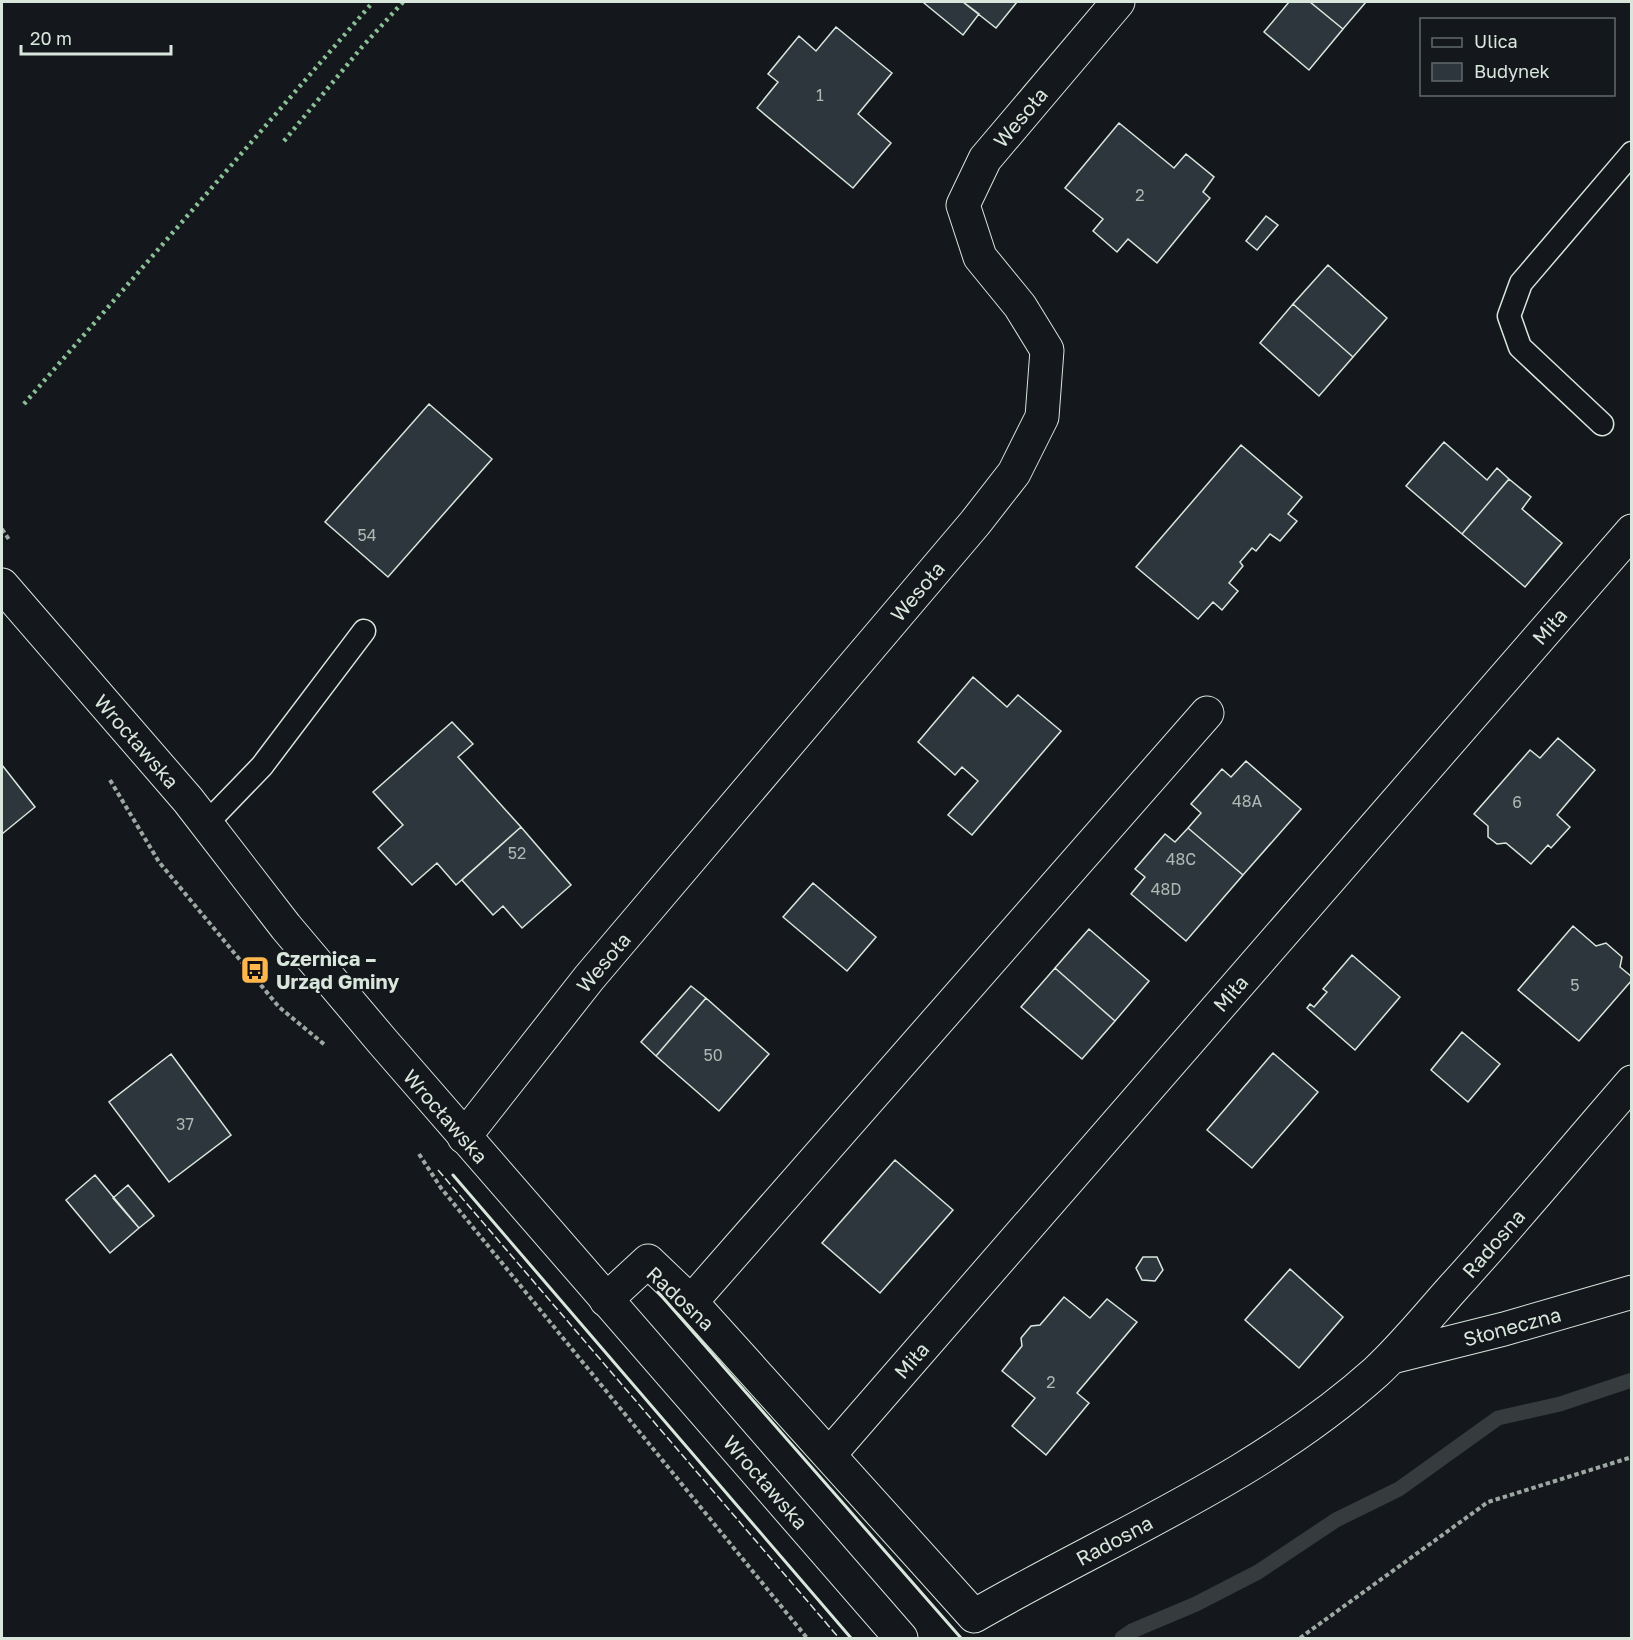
<svg xmlns="http://www.w3.org/2000/svg" width="1633" height="1640" font-family="'Golos Text',sans-serif">
	<style>
		.lines { fill: none; stroke-linecap: round; stroke-linejoin: round }
		.stream { stroke: #363b3e; stroke-width: 15 }
		.building { fill: #2c363c; stroke: #d8e6dc; stroke-width: 1.5 }
		.lane-casing { stroke: #d8e6dc; stroke-width: 25 }
		.street-casing { stroke: #d8e6dc; stroke-width: 35 }
		.secondary-casing { stroke: #d8e6dc; stroke-width: 35 }
		.path { stroke: #9da8a2; stroke-width: 4; stroke-dasharray: 4.5 3; stroke-linecap: butt }
		.lane { stroke: #14181c; stroke-width: 22 }
		.street { stroke: #14181c; stroke-width: 33 }
		.secondary { stroke: #14181c; stroke-width: 33 }
		.hedge { stroke: #8ac095; stroke-width: 4.5; stroke-dasharray: 3 4.5; stroke-linecap: butt }
		.fence { stroke: #d8e6dc; stroke-width: 1.5; stroke-dasharray: 8 3; stroke-linecap: butt }
		.wall { stroke: #d8e6dc; stroke-width: 3 }
		.labels { text-anchor: middle; dominant-baseline: central; stroke-width: 4.5; stroke-linejoin: round; paint-order: stroke }
		.number-label { font-size: 16px; fill: #adbab4 }
		.street-label { font-size: 20px; fill: #d8e6dc; stroke: #14181c }
		.poi-label { font-size: 20px; font-weight: bold; fill: #d8e6dc; stroke: #14181c; text-anchor: start }
	</style>
	<rect width="100%" height="100%" fill="#14181c"/>
	<g class="lines">
		<path class="stream" d="M1122 1638 1132 1631 1196 1604 1258 1572 1336 1520 1399 1489 1498 1418 1560 1404 1632 1380"/>
	</g>
	<path class="building" d="M925 2H963L979 14 963 35 924 3Z
		M963 2H1017L996 28Z
		M1289 2H1310L1343 29 1309 70 1264 32Z
		M1310 2H1366L1343 29Z
		M836 27 892 73 858 114 891 143 853 188 757 108 778 82 768 74 799 36 816 51Z
		M1119 123 1174 168 1186 154 1214 177 1203 192 1210 198 1157 263 1128 239 1117 252 1093 231 1103 219 1065 188Z
		M1266 216 1278 225 1257 250 1246 241Z
		M1328 265 1387 318 1353 357 1293 304Z
		M1293 304 1353 357 1319 396 1260 343Z
		M429 404 492 459 388 577 325 522Z
		M1444 442 1487 480 1497 468 1509 479 1462 534 1406 486Z
		M1241 445 1302 497 1288 514 1297 521 1280 541 1270 534 1256 551 1252 548 1240 562 1243 566 1229 583 1238 591 1222 610 1213 602 1198 619 1136 567Z
		M1509 479 1531 497 1522 509 1562 543 1525 587 1462 534Z
		M973 677 1007 707 1018 695 1061 731 972 835 948 815 978 781 962 767 955 775 918 742Z
		M452 722 473 744 458 757 521 827 456 885 437 863 412 885 378 848 403 825 373 792Z
		M1558 738 1595 770 1557 815 1570 827 1551 848 1548 845 1531 864 1506 843 1497 844 1488 837V826L1474 814 1530 750 1540 758Z
		M1246 761 1301 809 1243 875 1188 828 1201 813 1191 804 1222 769 1231 777Z
		M2 765 35 807 2 834Z
		M521 827 571 885 522 928 503 906 493 915 462 880Z
		M1188 828 1243 875 1186 941 1131 894 1145 877 1135 869 1165 834 1175 842Z
		M813 883 876 937 847 971 783 917Z
		M1573 926 1596 946 1606 943 1622 957 1620 967 1632 977V980L1579 1041 1518 990Z
		M1089 929 1149 981 1115 1021 1055 968Z
		M1352 955 1400 997 1355 1050 1307 1008 1310 1004 1314 1007 1327 992 1323 989Z
		M1055 968 1115 1021 1082 1059 1021 1007Z
		M691 986 706 998 656 1056 641 1042Z
		M706 998 769 1054 719 1111 656 1056Z
		M1462 1032 1500 1064 1468 1102 1431 1070Z
		M1273 1053 1318 1092 1252 1168 1207 1130Z
		M171 1054 231 1135 169 1182 109 1102Z
		M895 1160 953 1210 880 1293 822 1243Z
		M95 1175 139 1228 110 1253 66 1200Z
		M128 1185 154 1216 139 1228 113 1198Z
		M1143 1257H1157L1163 1270 1155 1281 1142 1280 1136 1268Z
		M1290 1269 1343 1317 1299 1368 1245 1320Z
		M1064 1297 1090 1318 1107 1299 1137 1322 1077 1393 1089 1403 1046 1455 1012 1426 1035 1398 1002 1371 1022 1346 1021 1338 1031 1326 1040 1325Z"/>
	<g class="lines">
		<g class="lane-casing">
			<path id="lane" d="M1602 424 1520 347 1509 316 1521 283 1632 153
				M207 823 262 766 364 631"/>
		</g>
		<g class="street-casing">
			<path id="street" d="M464 1137 589 978 975 523 1014 473 1042 417 1047 350 1020 306 980 257 963 205 985 159 1118 2
				M606 1300 648 1261 691 1302 974 1616C1109 1538 1259 1477 1376 1372 1404 1346 1428 1316 1453 1288 1514 1221 1572 1151 1632 1082
				M691 1302 1207 713
				M1392 1357 1504 1329 1632 1292
				M829 1455 1632 531"/>
		</g>
		<g class="secondary-casing">
			<path id="secondary" d="M2 585 188 800 286 927 383 1042 901 1638"/>
		</g>
		<path class="path" d="M2 529 10 541
			M110 780 159 862 279 1007 325 1045
			M419 1154 441 1188 807 1638
			M1300 1638 1488 1502 1632 1457"/>
		<use href="#lane" class="lane"/>
		<use href="#street" class="street"/>
		<use href="#secondary" class="secondary"/>
		<path class="hedge" d="M284 141 362 47 403 2
			M24 404 373 2"/>
		<path class="fence" d="M438 1170 839 1638"/>
		<path class="wall" d="M453 1175 851 1638
			M658 1292 961 1638"/>
	</g>
	<defs>
		<g id="bus-square" transform="scale(1.5)"><rect x="-9" y="-9" width="18" height="18" rx="4" fill="#ffb74d" stroke="#14181c"/><path d="M-5-6H5V4H4V6H2V4H-2V6H-4V4H-5ZM-3.5-4V0h7V-4ZM-3.5 1.2v1.5H-2V1.2ZM2 1.2v1.5H3.5V1.2Z" fill="#111"/></g>
	</defs>
	<g fill-rule="evenodd">
		<use href="#bus-square" x="255" y="970"/>
	</g>
	<g class="labels">
		<g class="number-label">
			<text x="820" y="95">1</text>
			<text x="1140" y="195">2</text>
			<text x="367" y="535">54</text>
			<text x="1247" y="801">48A</text>
			<text x="1517" y="802">6</text>
			<text x="517" y="853">52</text>
			<text x="1181" y="859">48C</text>
			<text x="1166" y="889">48D</text>
			<text x="1575" y="985">5</text>
			<text x="713" y="1055">50</text>
			<text x="185" y="1124">37</text>
			<text x="1051" y="1382">2</text>
		</g>
		<g class="street-label">
			<text transform="translate(1020 117) rotate(-50)">Wesoła</text>
			<text transform="translate(917 591) rotate(-50)">Wesoła</text>
			<text transform="translate(1549 626) rotate(-49)">Miła</text>
			<text transform="translate(137 741) rotate(49)">Wrocławska</text>
			<text transform="translate(603 962) rotate(-50)">Wesoła</text>
			<text transform="translate(1230 993) rotate(-49)">Miła</text>
			<text transform="translate(446 1116) rotate(49)">Wrocławska</text>
			<text transform="translate(1493 1243) rotate(-49)">Radosna</text>
			<text transform="translate(681 1298) rotate(43)">Radosna</text>
			<text transform="translate(1512 1326) rotate(-15)">Słoneczna</text>
			<text transform="translate(911 1360) rotate(-49)">Miła</text>
			<text transform="translate(766 1482) rotate(49)">Wrocławska</text>
			<text transform="translate(1114 1540) rotate(-28)">Radosna</text>
		</g>
		<g class="poi-label">
			<text x="276" y="958">Czernica –<tspan x="276" dy="23">Urząd Gminy</tspan></text>
		</g>
	</g>
	<rect width="1633" height="1640" fill="none" stroke="#d8e6dc" stroke-width="6"/>
	<rect x="1420" y="18" width="195" height="78" fill="#14181c" stroke="#626a69" stroke-width="1.5"/>
	<rect x="1432" y="38" width="30" height="9" fill="#14181c" stroke="#626a69" stroke-width="1.5"/>
	<text x="1474" y="48" font-size="18" fill="#d8e6dc">Ulica</text>
	<rect x="1432" y="63" width="30" height="18" fill="#2c363c" stroke="#626a69" stroke-width="1.5"/>
	<text x="1474" y="78" font-size="18" fill="#d8e6dc">Budynek</text>
	<path d="M21 45v9h150v-9" fill="none" stroke="#d8e6dc" stroke-width="3"/>
	<text x="30" y="45" font-size="18" fill="#d8e6dc" stroke="#14181c" stroke-width="4.5" paint-order="stroke">20 m</text>
</svg>
